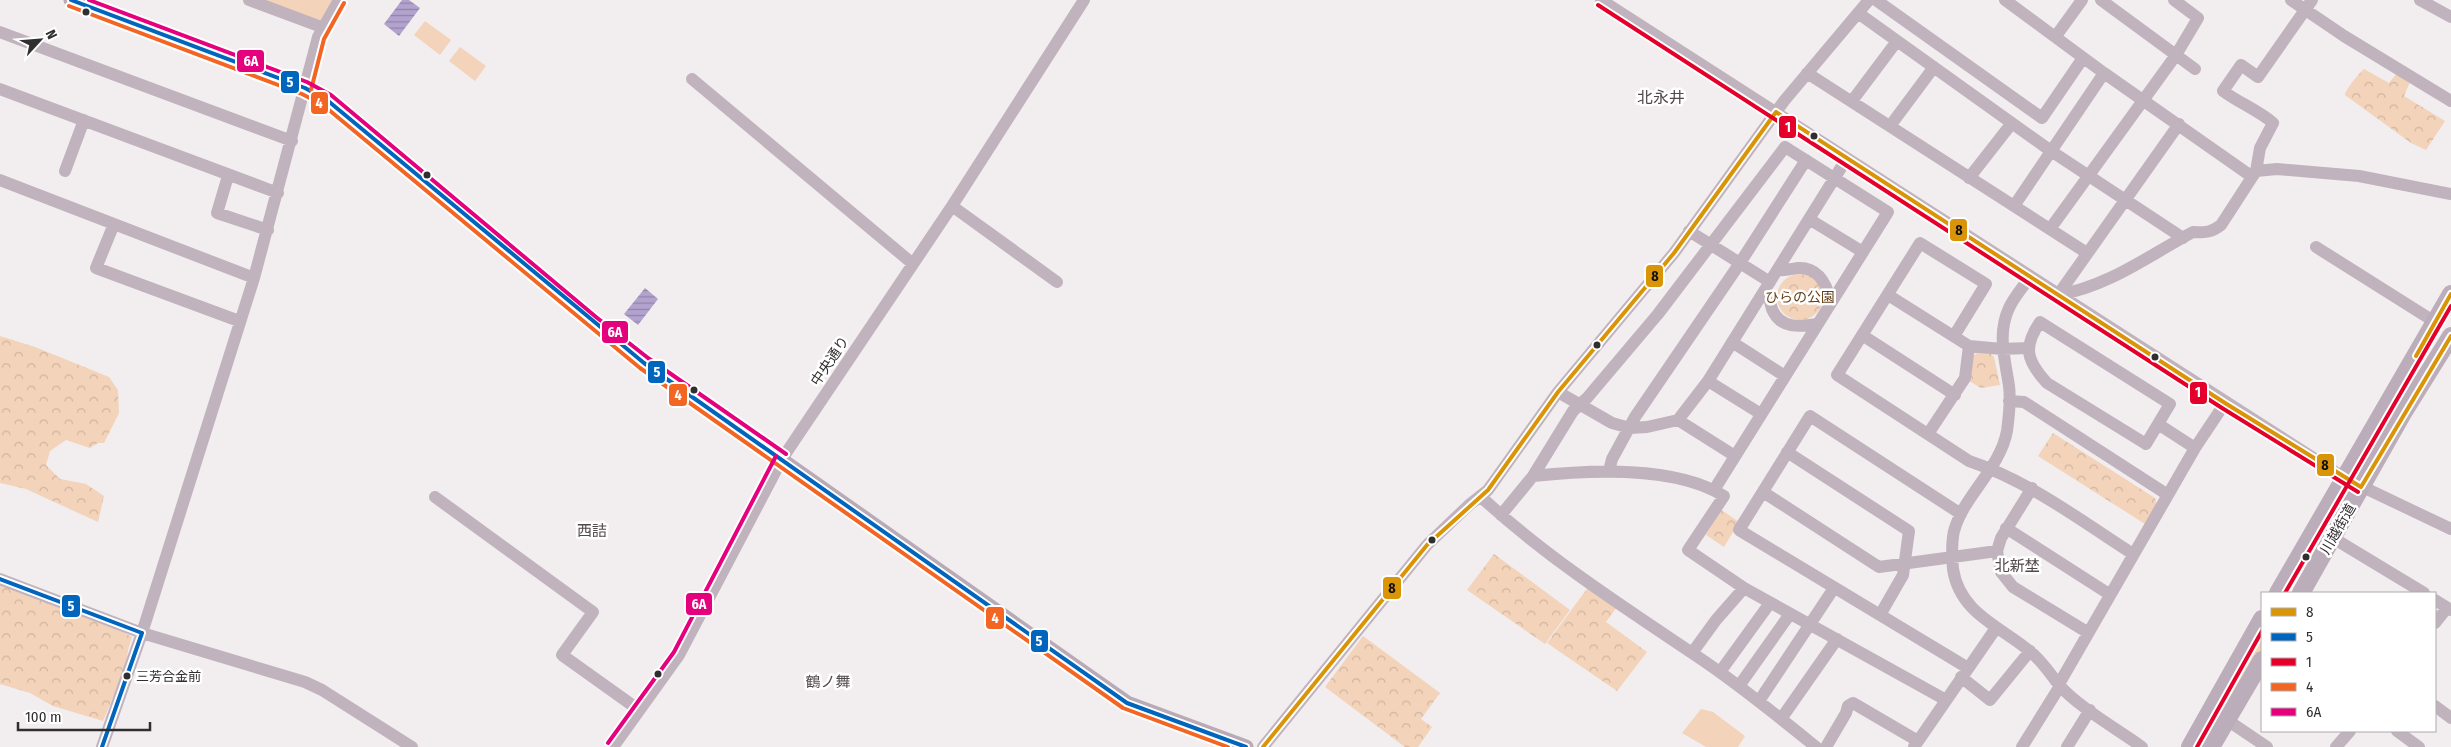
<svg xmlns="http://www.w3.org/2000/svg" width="2451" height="747" font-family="'Fira Sans Condensed','Noto Sans JP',sans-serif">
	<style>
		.forest { fill: url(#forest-crowns) }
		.pitch { fill: #f3d3b9 }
		.water { fill: url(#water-rules) }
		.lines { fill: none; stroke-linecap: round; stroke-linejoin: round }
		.minor { stroke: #c0b3be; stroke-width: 12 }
		.major { stroke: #b9aab7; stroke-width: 15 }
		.highway { stroke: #bcadba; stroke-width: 18 }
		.bus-1-casing { stroke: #fff; stroke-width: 8 }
		.bus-2-casing { stroke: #fff; stroke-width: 8 }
		.bus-3-casing { stroke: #fff; stroke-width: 8 }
		.bus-4-casing { stroke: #fff; stroke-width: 8 }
		.bus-5-casing { stroke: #fff; stroke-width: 8 }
		.bus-1 { stroke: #d99407; stroke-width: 4 }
		.bus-2 { stroke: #0065bd; stroke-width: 4 }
		.bus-3 { stroke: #e4002b; stroke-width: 4 }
		.bus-4 { stroke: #f26522; stroke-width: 4 }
		.bus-5 { stroke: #e5007d; stroke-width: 4 }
		.bus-dot { fill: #312e2f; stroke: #fff; stroke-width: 2 }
		.labels { text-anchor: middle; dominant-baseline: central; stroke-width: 5; stroke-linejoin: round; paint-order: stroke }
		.bus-label { font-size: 13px; fill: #312e2f; stroke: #fff; text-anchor: start }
		.park-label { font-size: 14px; fill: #66411a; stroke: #fff }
		.street-label { font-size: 14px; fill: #312e2f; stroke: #fff }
		.neighbourhood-label { font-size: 15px; fill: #51494b; stroke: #fff }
		.quarter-label { font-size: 16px; fill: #51494b; stroke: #fff }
		.line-badge { stroke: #fff; stroke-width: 2 }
		.badge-label { font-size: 14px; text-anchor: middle; font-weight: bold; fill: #fff }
		.pale-badge-label { font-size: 14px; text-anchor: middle; font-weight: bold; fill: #111 }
	</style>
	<defs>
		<pattern id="forest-crowns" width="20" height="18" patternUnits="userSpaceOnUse" patternTransform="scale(1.25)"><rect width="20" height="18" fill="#f3d3b9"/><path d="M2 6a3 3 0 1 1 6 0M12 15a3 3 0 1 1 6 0" fill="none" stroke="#d1b59f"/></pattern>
		<pattern id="water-rules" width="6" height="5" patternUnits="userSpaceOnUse" patternTransform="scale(1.25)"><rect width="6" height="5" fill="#b2a2ce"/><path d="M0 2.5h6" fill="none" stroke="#9184a8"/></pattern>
	</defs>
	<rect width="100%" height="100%" fill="#f2edee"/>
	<path class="forest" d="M2364 69 2389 83 2397 73 2410 82 2404 96 2445 121 2426 150 2411 143 2345 95C2346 89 2359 73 2364 69Z
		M1777 297a23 23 0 1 1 46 0a23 23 0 1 1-46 0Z
		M0 336 35 347 109 377 118 390 119 413 104 443H98L90 448 66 440 50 451 46 465 60 479 86 484 104 496 98 522 26 489 0 483Z
		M1989 352 1994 357 2000 385 1981 388 1969 381 1972 357 1977 353Z
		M2053 433 2155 498 2157 505 2145 524 2038 456Z
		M1720 509 1739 522 1724 547 1706 535Z
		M1494 554 1570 610 1545 644 1467 590Z
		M0 584 115 627 132 637 128 650 126 666 103 721 53 706 30 693 0 684Z
		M1589 586 1617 607 1606 622 1647 652 1617 691 1547 643Z
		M2262 628V652L2207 747H2194Z
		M1363 636 1440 693 1421 719 1432 727 1418 747H1405L1325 687Z"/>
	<path class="pitch" d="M257 0H333L322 20 316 22Z
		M425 21 451 40 440 55 414 35Z
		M460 47 486 66 475 81 449 61Z
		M1701 709 1713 712 1745 736 1738 747H1706L1682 733Z"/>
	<path class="water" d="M402 0H409L420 8 399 36 384 24Z
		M645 288 658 299 638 325 624 314Z"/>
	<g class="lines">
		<path class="minor" d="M249 0 324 28
			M1601 0 2346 479 2451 529
			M1876 0 2042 118 2083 58
			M2005 0 2104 73 2251 176
			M2101 0 2195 69
			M2291 0 2344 36 2451 101
			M2420 0 2451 17
			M1858 13 2051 151 2183 238
			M0 32 292 141
			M2056 36 2082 0
			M1807 73 2087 253
			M692 79 913 264
			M0 89 278 193
			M1852 101 1897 41
			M1890 126 1934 67
			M65 171 84 120
			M2256 171 2260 148 2273 123C2258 110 2239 103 2223 91L2241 65 2258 77 2312 0
			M228 176 217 213 268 230
			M1969 178 2012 123
			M0 180 254 278
			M952 206 1057 282
			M2014 206 2104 73
			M1809 219 1863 252
			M114 224 96 268 239 321
			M2050 229 2176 55 2198 18 2174 0
			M1689 231 1770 282
			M2316 247 2435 322
			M1778 270C1785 271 1791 269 1798 268 1819 267 1827 285 1831 302
			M2030 277C2023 287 2014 297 2009 308 1997 334 2005 359 2009 386 2011 401 2009 416 2007 431 2000 469 1964 495 1954 531 1951 544 1952 557 1953 569 1960 615 2003 627 2033 654 2044 664 2051 675 2060 686 2080 708 2117 729 2142 747
			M1765 290C1769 296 1770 302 1772 309 1780 329 1800 327 1817 324
			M1888 295 1969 346 2002 349 2028 348
			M2058 295C2109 286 2148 256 2193 232 2205 233 2212 232 2221 225L2256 171 2277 169 2359 176 2451 194
			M2058 295 2179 124
			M2040 322 2170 404 2146 444 2047 383C2026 360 2023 347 2040 322Z
			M1862 335 1955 395
			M1954 336 1986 284 1920 243 1837 375 1969 461C2029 481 2080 520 2133 554
			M1732 342 1785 376
			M1708 381 1761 414
			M1558 392 1612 423 1630 428 1647 427 1678 420 1708 381 1847 158
			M2009 401 2024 402 2168 495
			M1678 420 1735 456
			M2158 424 2195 448
			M1928 434 1965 378 1969 346
			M1787 452 1909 531 1903 575 1880 615
			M1609 471 1612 459 1635 417 1740 263 1806 160
			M1533 476C1589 470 1675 465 1724 496L1688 550 1744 588 1946 700
			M2032 488 2001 538 1997 551 2001 572 2013 587 2087 632
			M1763 492 1879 567 1997 551
			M1480 496C1547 558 1625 608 1701 659 1741 686 1779 717 1816 747
			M435 497 593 612 562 655 639 710
			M1961 514 1810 416 1739 530 1968 668
			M1501 515 1533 476 1573 411 1587 398 1658 314 1785 147 1888 212 1714 490
			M2006 528 2109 594
			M2333 538 2424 593
			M0 579 142 633 305 682 322 690 412 747
			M2435 600 2451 610
			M2435 623 2447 608
			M1692 653 1716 620 1744 588
			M1720 672 1770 603
			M1961 677 1990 700 2030 651
			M2059 684 2195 448 2225 403
			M1739 686 1790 614
			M1759 701 1834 588
			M2435 706 2451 718
			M1781 719 1837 639
			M2227 720 2267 747
			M2397 731 2419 747
			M102 747 142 633 254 278 318 37 339 0
			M613 747 679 655 782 459 952 206 1084 0
			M1263 747 1427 545 1469 505 1488 490 1558 392 1674 253 1784 101 1869 0
			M1826 747 1846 713 1848 706 1853 703 1918 741
			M1914 747 1996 628
			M2022 747 2060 686
			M2067 747 2090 710
			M2336 747 2350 731"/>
		<path class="major" d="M71 0 305 88 327 100 592 322 644 363 1127 703 1246 747"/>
		<path class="highway" d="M2278 593 2451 294
			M2301 593 2403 413 2451 336
			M2190 747 2262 619
			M2211 747 2262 660"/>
		<g class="bus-1-casing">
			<path id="bus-1" d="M1776 112 2225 403 2361 487 2451 336
				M2416 356 2451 294
				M1263 747 1427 545 1488 490 1558 392 1674 253 1776 112"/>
		</g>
		<g class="bus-2-casing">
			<path id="bus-2" d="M71 0 305 88 327 100 644 363 1127 703 1246 747
				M0 579 142 633
				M102 747 142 633"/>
		</g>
		<g class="bus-3-casing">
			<path id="bus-3" d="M1598 5 2222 408 2358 492
				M2285 593 2451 306
				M2197 747 2262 631"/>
		</g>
		<g class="bus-4-casing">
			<path id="bus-4" d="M69 6 302 94 323 105 640 368 1123 708 1228 747
				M311 90 324 39 344 3"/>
		</g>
		<g class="bus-5-casing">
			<path id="bus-5" d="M89 0 307 82 331 95 596 317 648 358 786 454
				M608 743 674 652 776 456"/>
		</g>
		<use href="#bus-1" class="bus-1"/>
		<use href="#bus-2" class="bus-2"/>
		<use href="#bus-3" class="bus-3"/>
		<use href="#bus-4" class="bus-4"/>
		<use href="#bus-5" class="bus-5"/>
	</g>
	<g class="bus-dot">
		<circle cx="86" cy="12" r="4.5"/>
		<circle cx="1814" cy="136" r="4.5"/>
		<circle cx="427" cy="175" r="4.5"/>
		<circle cx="1597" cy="345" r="4.5"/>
		<circle cx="2155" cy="357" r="4.5"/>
		<circle cx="694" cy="390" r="4.5"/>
		<circle cx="1432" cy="540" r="4.5"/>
		<circle cx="2306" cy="557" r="4.5"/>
		<circle cx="658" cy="674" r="4.5"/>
		<circle cx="127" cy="676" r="4.5"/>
	</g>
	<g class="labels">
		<g class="bus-label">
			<text x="136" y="676">三芳合金前</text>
		</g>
		<g class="park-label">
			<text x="1800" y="297">ひらの公園</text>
		</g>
		<g class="street-label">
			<text transform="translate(830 361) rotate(-56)">中央通り</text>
			<text transform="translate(2338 529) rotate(-60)">川越街道</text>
		</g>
		<g class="neighbourhood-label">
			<text x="592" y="531">西詰</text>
			<text x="2017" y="566">北新埜</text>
			<text x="828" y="682">鶴ノ舞</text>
		</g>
		<g class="quarter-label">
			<text x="1661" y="97">北永井</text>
		</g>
	</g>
	<g class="line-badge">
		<rect x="236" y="49" width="29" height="24" rx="5" fill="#e5007d"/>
		<rect x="280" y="70" width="20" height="24" rx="5" fill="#0065bd"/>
		<rect x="310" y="91" width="19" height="24" rx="5" fill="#f26522"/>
		<rect x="1778" y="115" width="19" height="24" rx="5" fill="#e4002b"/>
		<rect x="1949" y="218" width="19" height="24" rx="5" fill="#d99407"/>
		<rect x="1645" y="264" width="19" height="24" rx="5" fill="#d99407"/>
		<rect x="601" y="320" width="28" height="24" rx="5" fill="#e5007d"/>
		<rect x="647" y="360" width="19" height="24" rx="5" fill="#0065bd"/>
		<rect x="2189" y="381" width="19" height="24" rx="5" fill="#e4002b"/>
		<rect x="668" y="383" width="20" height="24" rx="5" fill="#f26522"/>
		<rect x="2316" y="453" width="19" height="24" rx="5" fill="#d99407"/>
		<rect x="1382" y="576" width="20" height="24" rx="5" fill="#d99407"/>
		<rect x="685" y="592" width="28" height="24" rx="5" fill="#e5007d"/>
		<rect x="61" y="594" width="20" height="24" rx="5" fill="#0065bd"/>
		<rect x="985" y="606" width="20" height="24" rx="5" fill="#f26522"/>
		<rect x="1030" y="629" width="19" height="24" rx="5" fill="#0065bd"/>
	</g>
	<g class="badge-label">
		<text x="251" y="66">6A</text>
		<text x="290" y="87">5</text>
		<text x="319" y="108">4</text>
		<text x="1788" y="132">1</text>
		<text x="615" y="337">6A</text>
		<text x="657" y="377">5</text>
		<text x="2198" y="397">1</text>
		<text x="678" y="400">4</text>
		<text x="699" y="609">6A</text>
		<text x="71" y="611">5</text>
		<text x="995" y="623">4</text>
		<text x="1039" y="646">5</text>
	</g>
	<g class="pale-badge-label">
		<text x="1959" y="235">8</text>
		<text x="1655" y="281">8</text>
		<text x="2325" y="470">8</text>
		<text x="1392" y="593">8</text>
	</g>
	<rect x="2261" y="592" width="175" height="140" fill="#ffffff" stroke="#adabac"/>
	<rect x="2271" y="608" width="25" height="8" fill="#d99407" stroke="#adabac"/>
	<text x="2306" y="617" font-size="15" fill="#312e2f">8</text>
	<rect x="2271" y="633" width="25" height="8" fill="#0065bd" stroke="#adabac"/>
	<text x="2306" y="642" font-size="15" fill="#312e2f">5</text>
	<rect x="2271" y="658" width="25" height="8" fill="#e4002b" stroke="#adabac"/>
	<text x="2306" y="667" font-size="15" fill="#312e2f">1</text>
	<rect x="2271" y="683" width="25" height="8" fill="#f26522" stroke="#adabac"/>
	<text x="2306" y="692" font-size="15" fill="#312e2f">4</text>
	<rect x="2271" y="708" width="25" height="8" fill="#e5007d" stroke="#adabac"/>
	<text x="2306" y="717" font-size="15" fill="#312e2f">6A</text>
	<g transform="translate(40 40) rotate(64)" stroke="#ffffff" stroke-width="4" paint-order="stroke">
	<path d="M0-4L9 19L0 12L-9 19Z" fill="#312e2f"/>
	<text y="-8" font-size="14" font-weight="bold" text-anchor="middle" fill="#312e2f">N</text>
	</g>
	<path d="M18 722v8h132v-8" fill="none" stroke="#312e2f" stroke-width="2.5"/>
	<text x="25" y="722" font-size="15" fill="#312e2f" stroke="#ffffff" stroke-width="4" paint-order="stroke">100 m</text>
</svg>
